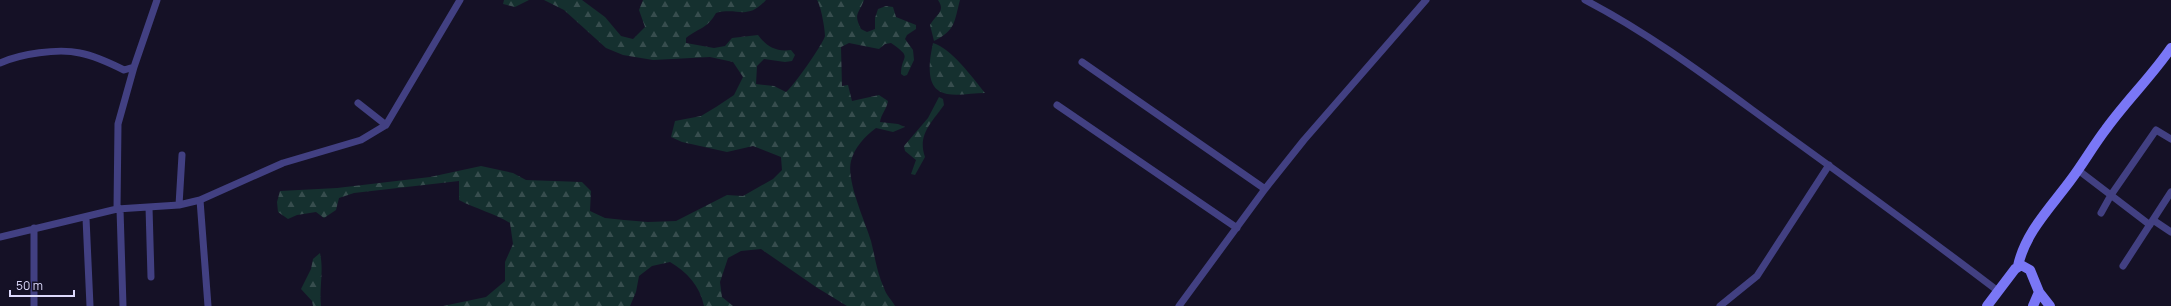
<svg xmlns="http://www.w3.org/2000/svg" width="2171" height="306" font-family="Manrope,sans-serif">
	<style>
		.forest { fill: url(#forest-firs) }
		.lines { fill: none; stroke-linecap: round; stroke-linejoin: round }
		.street { stroke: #424082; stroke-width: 7 }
		.secondary { stroke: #7a77f6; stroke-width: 10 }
	</style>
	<defs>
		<pattern id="forest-firs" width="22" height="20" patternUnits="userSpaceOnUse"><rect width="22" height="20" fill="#15302f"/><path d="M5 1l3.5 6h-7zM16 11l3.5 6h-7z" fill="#374d4e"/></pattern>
	</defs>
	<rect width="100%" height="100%" fill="#151126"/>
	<path class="forest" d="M504 0H529L515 7 503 4Z
		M544 0H582L605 17 621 36 633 39 645 27 639 10 643 0H766C747 21 739 7 716 13 707 29 700 27 686 38V43L714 48 725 46 732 38 758 35C767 47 776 52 791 50L795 55 792 61 785 62 764 59 757 66 756 84 774 86 786 92C793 87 823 44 825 36 825 29 821 6 817 0H864C859 14 853 13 861 29L867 32 875 29V18L878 9 886 6 893 7 896 17 916 25V29L907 35 905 39 913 50 914 60 907 75 904 76 901 74C901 54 914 59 891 43L885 44 879 49 849 43 841 47 842 86 848 85 852 101 879 95 888 101C887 109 881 114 880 122L898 124 905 127 893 132 876 128C865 136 854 148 851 161 846 181 865 221 871 241 875 257 877 273 884 288 886 295 892 300 895 306H847L816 287 761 249 741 251 728 258 720 282 722 297 733 306H704C700 286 687 272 670 262L652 266 639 276 636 292 630 306H443L486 297 505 281V262L513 244 510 223C494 213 476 209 459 200V181L354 193 339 198 336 210 324 218 316 212 297 215 288 219 278 212 277 202 280 191 337 188 430 177 481 166 513 173 526 180 582 182 591 191 590 211 605 218 624 220 648 222 676 221 727 195 743 196 773 179 782 170 781 157 753 146 727 152 682 142 671 137 675 121 701 116 716 107 734 95 743 77 733 62 710 57 653 60 623 55 606 48 564 10Z
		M938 0H960C954 22 956 30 934 41L930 25C936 14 946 12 938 0Z
		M933 43C951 48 973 78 985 93 973 93 959 96 947 94 923 90 930 58 933 43Z
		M939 97 943 99 944 105C932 122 917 135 925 157L915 175 911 174 916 160 905 151 904 146 928 118Z
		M320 253C324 271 319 288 321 306H313L312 301 301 289 311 269 313 259Z"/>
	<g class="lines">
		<path class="street" d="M1585 0C1656 37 1719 86 1784 133 1856 185 1927 237 1998 291
			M1082 62 1265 189
			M0 63C20 54 58 48 80 53 95 56 110 63 124 70L134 67 157 0
			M358 103 386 125
			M1057 105 1237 228
			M2078 170 2150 225
			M200 200 208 306
			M179 205 182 155
			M149 207 151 277
			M117 209 118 124 134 67
			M120 209 123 306
			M2101 213 2111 195 2156 130 2171 139
			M86 218 90 306
			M2153 220 2171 232
			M34 228V306
			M0 237 117 209 179 205 200 200 283 163 361 140 386 125 460 0
			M2123 266 2171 192
			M1179 306 1265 189 1304 140 1426 0
			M1720 306 1757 276 1829 165"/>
		<path class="secondary" d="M2018 266C2025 233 2050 208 2070 181 2083 164 2093 146 2106 129 2127 100 2151 77 2171 48
			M1987 306 2015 269 2021 265 2030 270 2039 292 2050 306
			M2033 306 2039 292"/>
	</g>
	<path d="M10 290v6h64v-6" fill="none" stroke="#ddd9fc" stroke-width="2"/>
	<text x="16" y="290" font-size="12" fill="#ddd9fc" stroke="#151126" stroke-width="3" paint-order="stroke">50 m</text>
</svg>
